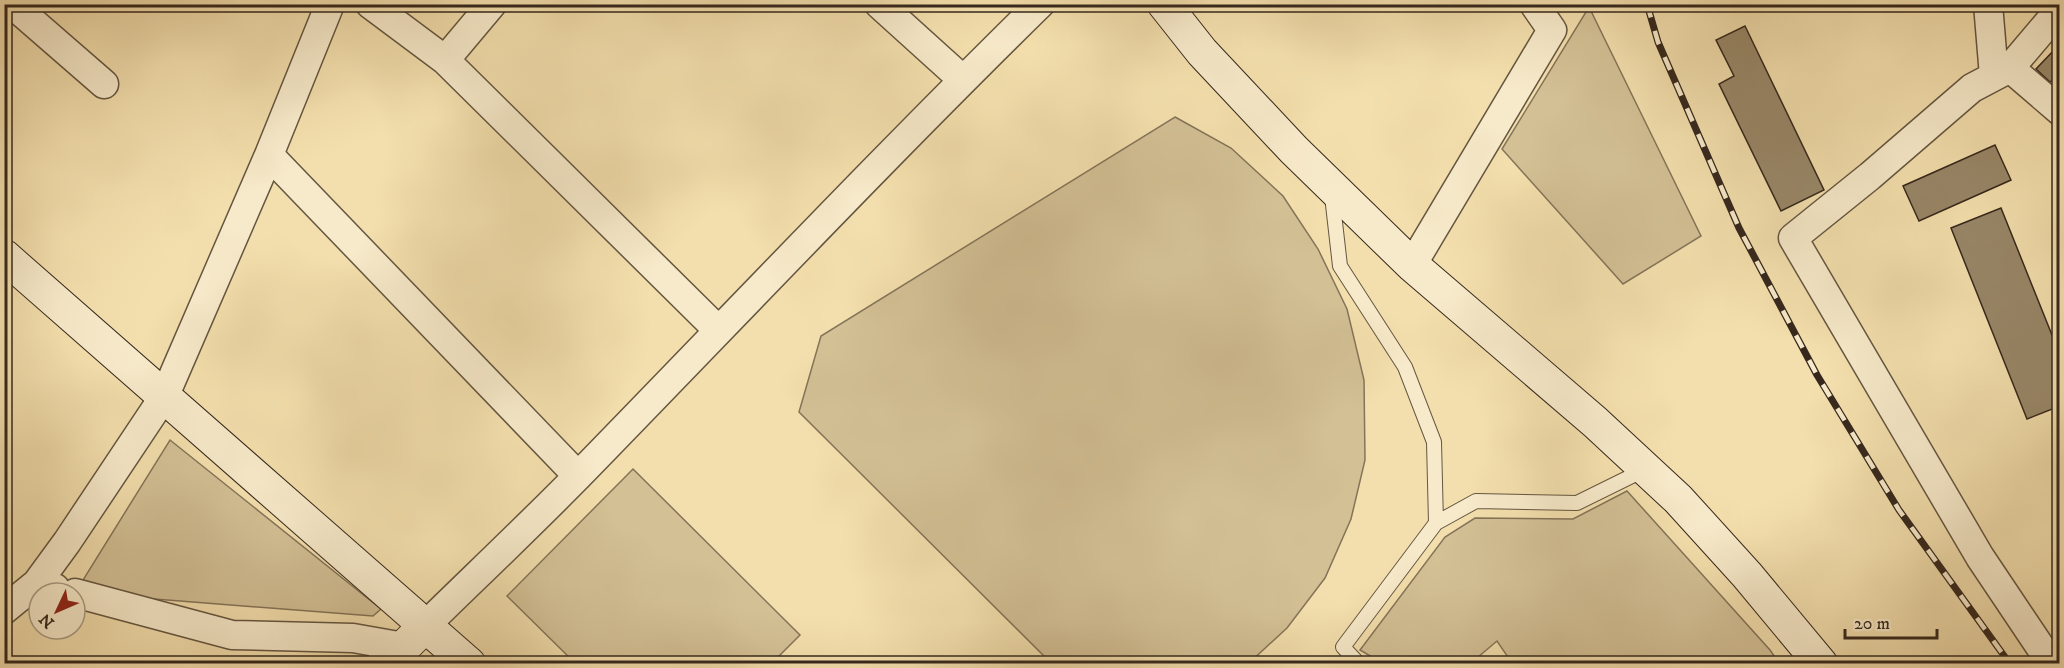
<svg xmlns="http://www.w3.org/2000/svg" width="2064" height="668" font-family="'IM FELL DW Pica',serif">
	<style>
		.green { fill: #d3c095; stroke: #847459; stroke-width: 1.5 }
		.building { fill: #988768; stroke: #36281d; stroke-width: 1.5 }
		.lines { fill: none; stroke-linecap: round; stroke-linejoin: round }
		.lane-casing { stroke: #655641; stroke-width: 16 }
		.street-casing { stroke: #655641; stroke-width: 31 }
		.secondary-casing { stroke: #36281d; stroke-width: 35 }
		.lane { stroke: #f7eaca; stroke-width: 14 }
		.street { stroke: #f7eaca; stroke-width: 28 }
		.secondary { stroke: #f7eaca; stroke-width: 33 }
		.rail-casing { stroke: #36281d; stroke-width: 7 }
		.rail { stroke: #f7eaca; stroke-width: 4.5; stroke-dasharray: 14; stroke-linecap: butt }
	</style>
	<rect width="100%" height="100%" fill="#f3dfad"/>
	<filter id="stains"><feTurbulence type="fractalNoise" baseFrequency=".00333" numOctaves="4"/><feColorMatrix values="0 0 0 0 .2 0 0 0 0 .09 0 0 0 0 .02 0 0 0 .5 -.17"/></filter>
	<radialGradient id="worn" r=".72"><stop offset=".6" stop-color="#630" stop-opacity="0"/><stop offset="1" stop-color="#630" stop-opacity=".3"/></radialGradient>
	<path class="green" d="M1589 7 1701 236 1623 284 1502 149Z
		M1175 117 1231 148 1283 196 1318 249 1347 309 1364 380 1365 460 1351 519 1325 578 1287 628 1249 663H1051L799 412 821 336Z
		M170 440 381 609 373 616 142 598 83 580Z
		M633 469 800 635 772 663H575L507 596Z
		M1627 491 1770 650 1779 663H1512L1497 641 1471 663H1382L1360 650 1445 537 1475 518 1573 519Z"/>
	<path class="building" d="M1745 26 1824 190 1781 211 1719 84 1734 76 1716 40Z
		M2056 48 2060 51V85L2054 79 2050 82 2036 69Z
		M1995 145 2011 180 1919 221 1903 186Z
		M2001 208 2060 355V406L2027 419 1951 228Z"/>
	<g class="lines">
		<g class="lane-casing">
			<path id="lane" d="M1332 196 1340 266 1405 367 1434 442 1436 523
				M1359 664 1343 647 1436 523 1476 501 1577 503 1646 469"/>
		</g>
		<g class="street-casing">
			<path id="street" d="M12 4 104 84
				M370 4 445 60 718 330
				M879 4 963 80
				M1988 4 1994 76
				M445 60 492 4
				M2010 68 2060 111
				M269 155 578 476
				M1412 265 1552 30 1534 4
				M37 583 67 542 165 395 269 155 330 4
				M75 593 232 635 353 638 404 647
				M4 610 37 583 55 588
				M426 625C477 575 529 526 579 475 732 318 883 158 1040 4
				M2056 664 2041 648 1980 557 1793 238 1870 176 1972 88 2010 68 2060 9"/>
		</g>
		<g class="secondary-casing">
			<path id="secondary" d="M1164 4 1202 52 1294 150 1412 265 1595 422 1678 499 1747 575 1821 664
				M4 256 469 664
				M383 664 404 647 426 625"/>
		</g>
		<use href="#lane" class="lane"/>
		<use href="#street" class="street"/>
		<use href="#secondary" class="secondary"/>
		<g class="rail-casing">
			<path id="rail" d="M1647 4 1658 42 1739 228 1817 375 1899 510 2010 664"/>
		</g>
		<use href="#rail" class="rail"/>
	</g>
	<rect width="2064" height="668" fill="none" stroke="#f3dfad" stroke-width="24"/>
	<rect x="6" y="6" width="2052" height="656" fill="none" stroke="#36281d" stroke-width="3"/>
	<rect x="12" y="12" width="2040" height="644" fill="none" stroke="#36281d" stroke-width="1.5"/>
	<g transform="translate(57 611) rotate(226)"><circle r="28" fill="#f7eaca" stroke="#aa9c85" stroke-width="1.5"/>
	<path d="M0-4.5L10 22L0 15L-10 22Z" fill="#8f2418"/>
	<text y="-9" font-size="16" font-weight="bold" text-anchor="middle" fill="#36281d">N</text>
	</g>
	<path d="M1845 629v9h92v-9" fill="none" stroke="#36281d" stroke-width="3"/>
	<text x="1854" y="629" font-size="18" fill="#36281d" stroke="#f7eaca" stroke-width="4.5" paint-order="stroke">20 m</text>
	<rect width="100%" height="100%" filter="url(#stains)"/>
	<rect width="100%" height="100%" fill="url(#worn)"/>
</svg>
